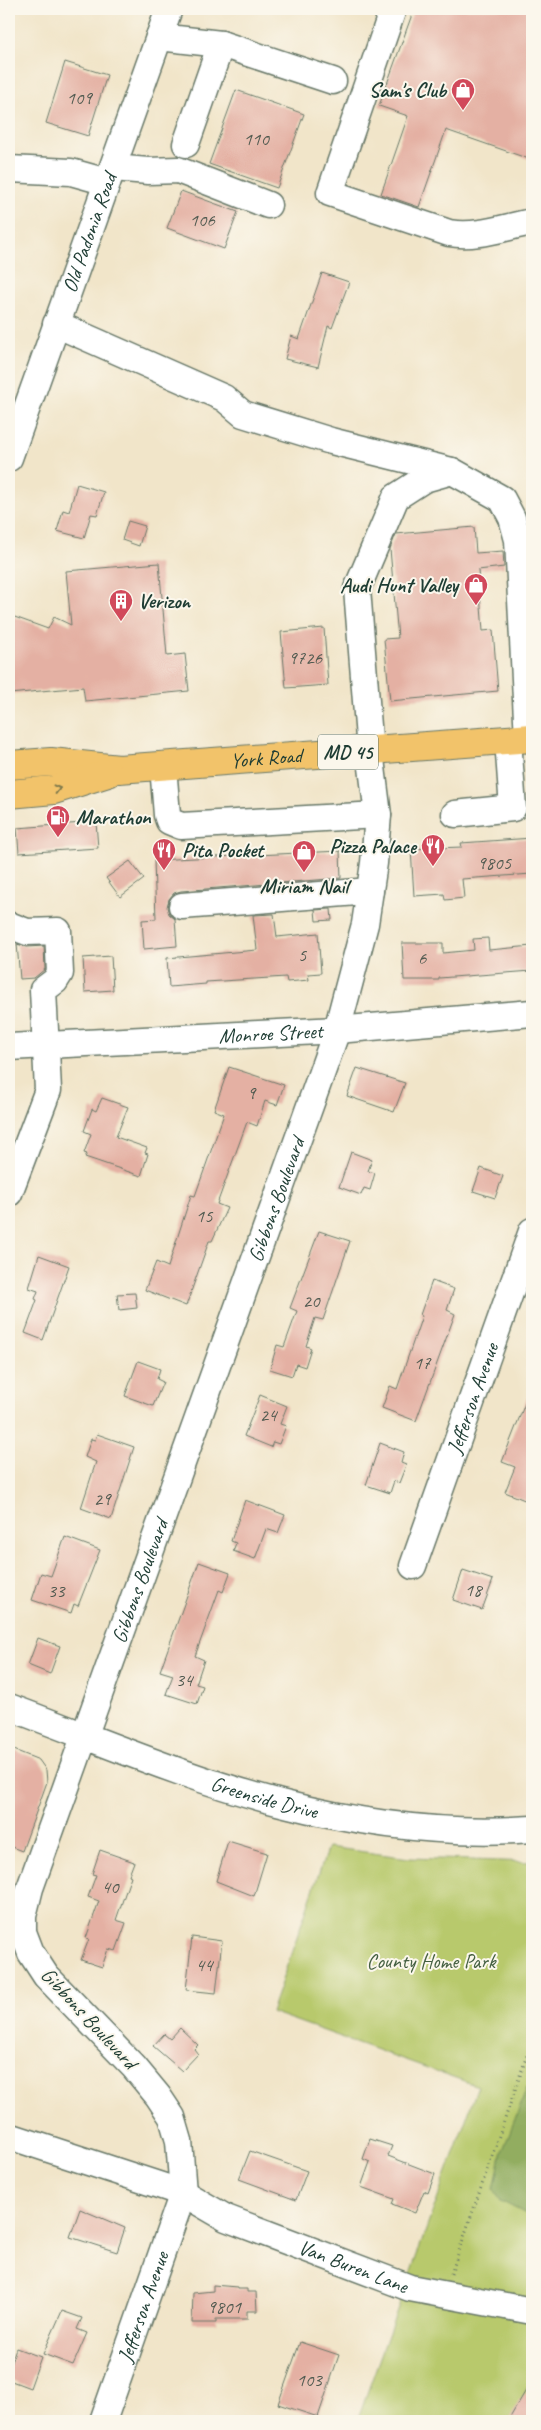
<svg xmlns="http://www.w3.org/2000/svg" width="541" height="2430" font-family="Caveat,sans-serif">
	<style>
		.green { fill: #b8c96c; stroke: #6c8350 }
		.forest { fill: #92ad60; stroke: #58754a }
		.building { fill: #e4b0a3 }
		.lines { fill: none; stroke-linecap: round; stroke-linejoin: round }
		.minor-casing { stroke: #687868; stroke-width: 29 }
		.major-casing { stroke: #687868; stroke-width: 30 }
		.path { stroke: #687868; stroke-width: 3; stroke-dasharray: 1 4; stroke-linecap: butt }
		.minor { stroke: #fff; stroke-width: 26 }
		.major { stroke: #f2c36a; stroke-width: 28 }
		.oneway { stroke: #7e794c }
		.labels { text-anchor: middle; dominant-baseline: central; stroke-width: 4; stroke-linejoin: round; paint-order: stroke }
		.number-label { font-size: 19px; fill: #505a50 }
		.shield { fill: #fbf7ec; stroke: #61756b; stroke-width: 1 }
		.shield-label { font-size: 20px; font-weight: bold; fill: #1f3d34 }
		.poi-label { font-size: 21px; font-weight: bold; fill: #1f3d34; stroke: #fbf7ec; text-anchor: end }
		.street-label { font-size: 21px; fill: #1f3d34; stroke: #fbf7ec }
		.park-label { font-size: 21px; fill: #456042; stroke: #fbf7ec }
	</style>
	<rect width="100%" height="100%" fill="#fbf7ec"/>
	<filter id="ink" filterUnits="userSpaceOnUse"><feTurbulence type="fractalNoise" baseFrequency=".02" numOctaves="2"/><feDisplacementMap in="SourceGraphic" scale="10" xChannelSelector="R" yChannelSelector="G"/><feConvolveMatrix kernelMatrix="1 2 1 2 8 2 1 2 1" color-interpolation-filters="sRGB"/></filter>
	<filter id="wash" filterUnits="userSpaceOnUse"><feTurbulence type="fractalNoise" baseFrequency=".0096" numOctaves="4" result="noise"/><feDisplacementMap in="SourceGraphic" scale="20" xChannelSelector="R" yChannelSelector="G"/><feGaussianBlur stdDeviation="1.12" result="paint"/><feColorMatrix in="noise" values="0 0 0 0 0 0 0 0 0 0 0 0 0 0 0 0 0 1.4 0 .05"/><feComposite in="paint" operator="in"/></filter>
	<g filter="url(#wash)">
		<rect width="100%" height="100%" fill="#f1e5c9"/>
		<path class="green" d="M328 1847 409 1858 532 1862V2421H357L478 2086 271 2012Z"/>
		<path class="forest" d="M527 2088 532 2092V2217L501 2201 494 2190 501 2155Z"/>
		<g id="blocks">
			<path class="building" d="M414 9H532V160L446 130 419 207 381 194 408 116 379 106Z
				M65 62 107 75 88 136 46 123Z
				M236 90 304 114 277 188 209 164Z
				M181 191 238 212 224 249 167 228Z
				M322 273 349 282 332 328 328 326 318 367 285 359 291 336 299 339Z
				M77 484 104 492 97 515 91 514 84 538 57 531 63 510 69 512Z
				M128 521 145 526 139 546 122 540Z
				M474 527 476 553 503 551 504 567 478 570 483 631 493 630 498 691 390 701 384 639 398 638 390 549 396 534Z
				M159 563 167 656 185 654 189 691 85 701 83 687 9 694V615L48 629 54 617 71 625 66 571Z
				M324 628 328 685 286 688 281 632Z
				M96 822 98 848 19 853 17 828Z
				M532 838V874L462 879 464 898 445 900 444 894 414 896 411 849 462 847 461 843Z
				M340 851 341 878 181 891 174 893 169 899 167 907 169 914 175 919 177 946 144 949 142 920 156 919 154 860Z
				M130 861 144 879 120 897 106 878Z
				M331 909 332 920 316 921 315 910Z
				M274 914 277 937 318 933 321 973 308 974 309 980 287 982 286 977 206 982V984L169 987 167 958 257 950 253 915Z
				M488 938 489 950 532 946V971L439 978V980H404L402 943H443V953L474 950 473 939Z
				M17 944 27 947 44 946 45 969 34 978 20 979Z
				M111 956 113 990 85 992 83 958Z
				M229 1067 284 1085 277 1105 265 1101 257 1126 247 1122 217 1204 227 1208 212 1241H209L186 1306 145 1290 156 1262 168 1267 191 1195 195 1196 224 1114 214 1110Z
				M357 1068 405 1083 394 1112 347 1096Z
				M102 1098 128 1107 116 1137 147 1148 145 1153 148 1154 141 1176 85 1157 87 1154 84 1153 91 1134 84 1131 92 1109 96 1111Z
				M351 1152 372 1160 368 1171 375 1173 370 1190 364 1188 361 1195 339 1187Z
				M481 1168 503 1176 495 1198 473 1191Z
				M319 1231 350 1241 323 1320 315 1318 306 1346 311 1348 305 1367 296 1364 292 1376 270 1369 277 1345 284 1347 297 1311 290 1308Z
				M39 1255 69 1266 43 1340 25 1333 37 1300 35 1299 38 1291 29 1288Z
				M432 1281 454 1289 447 1310 455 1314 416 1421 382 1408 390 1386 397 1389 422 1316 420 1315Z
				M135 1293 137 1308 119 1310 117 1294Z
				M138 1361 160 1369 157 1379 163 1382 153 1406 125 1396Z
				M531 1388H532V1503L505 1492 515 1467 502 1462Z
				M260 1395 287 1406 280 1424 286 1426 279 1444 273 1442 271 1447 244 1436Z
				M97 1434 134 1447 111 1519 81 1508 96 1462 85 1457 91 1439 95 1440Z
				M380 1443 404 1452 401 1463 406 1465 399 1483 394 1481 390 1493 366 1485Z
				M245 1500 285 1515 278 1533 266 1529 255 1559 233 1551 236 1543 231 1541Z
				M65 1537 100 1550 78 1606 74 1604 71 1613 32 1600 41 1573 51 1576Z
				M199 1562 230 1573 223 1592 219 1590 195 1656 204 1660 196 1684 203 1686 197 1704 166 1694 173 1675 160 1671Z
				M463 1570 493 1580 482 1610 453 1600Z
				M38 1638 60 1646 50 1674 28 1665Z
				M9 1748 39 1760 46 1770 47 1782 22 1851 9 1846Z
				M228 1841 267 1853 254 1896 216 1881Z
				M100 1850 134 1862 129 1875 131 1876 116 1920 126 1923 116 1951 108 1949 102 1967 81 1960 89 1939 86 1938 99 1901 88 1897 96 1875 92 1874Z
				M192 1937 222 1941 216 1993 186 1990Z
				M180 2028 198 2045 194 2049 198 2054 182 2071 153 2046 164 2034 170 2039Z
				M370 2139 392 2146 388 2156 435 2174 428 2193 424 2191 415 2213 392 2204 394 2199 361 2187 370 2162 363 2159Z
				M250 2151 307 2171 296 2200 239 2179Z
				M80 2209 125 2228 117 2252 70 2237Z
				M213 2285 237 2287V2289H247V2292H256L257 2311H247V2319H216V2323H192L193 2293 213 2291Z
				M62 2311 82 2318 77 2329 87 2333 73 2365 43 2354Z
				M300 2342 339 2355 318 2417 278 2404Z
				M16 2348 41 2357 30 2388 9 2380V2368Z
				M532 2380V2421H508Z"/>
		</g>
	</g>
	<g filter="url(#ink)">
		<use href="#blocks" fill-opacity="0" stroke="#687868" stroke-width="1"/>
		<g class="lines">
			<g class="minor-casing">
				<g id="minor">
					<path d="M393 9 330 193 449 233C477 238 504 227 532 222"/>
					<path d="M159 37 221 44 333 81"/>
					<path d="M186 144 221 44"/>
					<path d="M113 168 148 171 178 170 268 205"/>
					<path d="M9 169 71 172 107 182"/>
					<path d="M56 324 224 398 243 414 331 441 452 471 502 499 512 518 518 540 528 739"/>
					<path id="s1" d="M9 458 169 9"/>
					<path d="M163 766 167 815 169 821 181 826 378 815"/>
					<path d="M455 814 513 808 508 740"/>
					<path d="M182 906 370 891"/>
					<path d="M9 925 27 932 58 931 60 973 55 981 43 990 48 1090 9 1193"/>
					<path id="s2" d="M9 1047 337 1030 532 1013"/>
					<path id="s3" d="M413 1566 532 1231"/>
					<path id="s4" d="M9 1707C98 1740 188 1779 281 1803 362 1824 448 1835 532 1829"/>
					<path id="s5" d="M9 2136 183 2193 226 2218 410 2288 532 2311"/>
					<path id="s6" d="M103 2421 183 2193 179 2141 172 2117 158 2096 134 2067 46 1976 31 1953 23 1932V1916L30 1888 337 1030 365 924 374 863 378 815 370 751 357 589 396 497 424 479 452 471"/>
				</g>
			</g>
			<g class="major-casing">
				<g id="major">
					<path id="s7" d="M9 765 51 762 119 769 532 738"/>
					<path d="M9 794 54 790 108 773"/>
				</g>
			</g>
			<path class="path" d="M451 2274 532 2041"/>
			<use href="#minor" class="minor"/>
			<use href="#major" class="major"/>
		</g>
		<defs><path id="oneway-chevron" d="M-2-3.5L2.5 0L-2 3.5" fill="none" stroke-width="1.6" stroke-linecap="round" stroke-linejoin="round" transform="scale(1.25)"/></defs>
		<use class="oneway" href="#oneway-chevron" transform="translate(57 789) rotate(-14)"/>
	</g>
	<defs>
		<g id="shop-pin" transform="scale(1.25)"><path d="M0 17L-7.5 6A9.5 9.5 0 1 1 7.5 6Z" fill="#d1495b" stroke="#fbf7ec"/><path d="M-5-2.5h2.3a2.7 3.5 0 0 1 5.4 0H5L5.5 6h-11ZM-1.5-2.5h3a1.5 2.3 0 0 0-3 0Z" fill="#fff"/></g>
		<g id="building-pin" transform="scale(1.25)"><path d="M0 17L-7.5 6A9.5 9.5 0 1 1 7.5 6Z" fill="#d1495b" stroke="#fbf7ec"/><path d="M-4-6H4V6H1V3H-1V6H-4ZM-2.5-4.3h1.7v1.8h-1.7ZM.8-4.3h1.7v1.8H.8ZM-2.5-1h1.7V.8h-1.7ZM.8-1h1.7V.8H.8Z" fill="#fff"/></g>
		<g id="fuel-pin" transform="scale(1.25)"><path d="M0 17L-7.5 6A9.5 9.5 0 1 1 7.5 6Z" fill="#d1495b" stroke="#fbf7ec"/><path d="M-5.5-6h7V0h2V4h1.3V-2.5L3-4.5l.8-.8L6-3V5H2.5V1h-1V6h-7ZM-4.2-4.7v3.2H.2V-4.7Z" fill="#fff"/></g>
		<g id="restaurant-pin" transform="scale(1.25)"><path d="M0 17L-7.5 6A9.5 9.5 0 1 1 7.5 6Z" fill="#d1495b" stroke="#fbf7ec"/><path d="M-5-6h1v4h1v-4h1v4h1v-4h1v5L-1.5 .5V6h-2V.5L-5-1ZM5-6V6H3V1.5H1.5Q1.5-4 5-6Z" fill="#fff"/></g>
	</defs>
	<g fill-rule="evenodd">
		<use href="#shop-pin" x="463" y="90"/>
		<use href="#shop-pin" x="476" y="585"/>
		<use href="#building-pin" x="121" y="601"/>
		<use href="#fuel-pin" x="58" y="817"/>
		<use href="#restaurant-pin" x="433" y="846"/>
		<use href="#restaurant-pin" x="164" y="850"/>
		<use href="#shop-pin" x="304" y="852"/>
	</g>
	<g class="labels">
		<g class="number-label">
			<text x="79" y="98">109</text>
			<text x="256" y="139">110</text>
			<text x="202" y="220">106</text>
			<text x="305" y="658">9726</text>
			<text x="494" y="863">9805</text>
			<text x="302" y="955">5</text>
			<text x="422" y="958">6</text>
			<text x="251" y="1093">9</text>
			<text x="204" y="1216">15</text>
			<text x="311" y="1301">20</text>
			<text x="422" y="1363">17</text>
			<text x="268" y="1415">24</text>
			<text x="102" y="1499">29</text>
			<text x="473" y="1590">18</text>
			<text x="56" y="1591">33</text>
			<text x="184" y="1680">34</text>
			<text x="110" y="1887">40</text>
			<text x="204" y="1965">44</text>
			<text x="224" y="2307">9801</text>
			<text x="309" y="2380">103</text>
		</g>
		<rect class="shield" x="318" y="734.5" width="60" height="35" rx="4"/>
		<g class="shield-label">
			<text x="348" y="752">MD 45</text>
		</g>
		<g class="poi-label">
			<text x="446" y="90">Sam's Club</text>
			<text x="458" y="585">Audi Hunt Valley</text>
			<text x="138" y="601" text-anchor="start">Verizon</text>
			<text x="76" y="817" text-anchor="start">Marathon</text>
			<text x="416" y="846">Pizza Palace</text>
			<text x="182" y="850" text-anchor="start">Pita Pocket</text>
			<text x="304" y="886" text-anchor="middle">Miriam Nail</text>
		</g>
		<g class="street-label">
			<text stroke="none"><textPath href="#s1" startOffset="239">Old Padonia Road</textPath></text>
			<text stroke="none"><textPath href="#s7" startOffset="258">York Road</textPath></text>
			<text stroke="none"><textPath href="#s2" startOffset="262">Monroe Street</textPath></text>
			<text stroke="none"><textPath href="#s6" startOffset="1334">Gibbons Boulevard</textPath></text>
			<text stroke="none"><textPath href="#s3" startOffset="178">Jefferson Avenue</textPath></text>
			<text stroke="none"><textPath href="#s6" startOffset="929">Gibbons Boulevard</textPath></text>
			<text stroke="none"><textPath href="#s4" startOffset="271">Greenside Drive</textPath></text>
			<text transform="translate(89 2018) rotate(47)">Gibbons Boulevard</text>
			<text stroke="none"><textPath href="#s5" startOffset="369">Van Buren Lane</textPath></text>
			<text stroke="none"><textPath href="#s6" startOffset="121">Jefferson Avenue</textPath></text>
		</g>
		<g class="park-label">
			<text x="431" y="1961">County Home Park</text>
		</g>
	</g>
	<rect width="541" height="2430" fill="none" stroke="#fbf7ec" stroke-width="30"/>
</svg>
